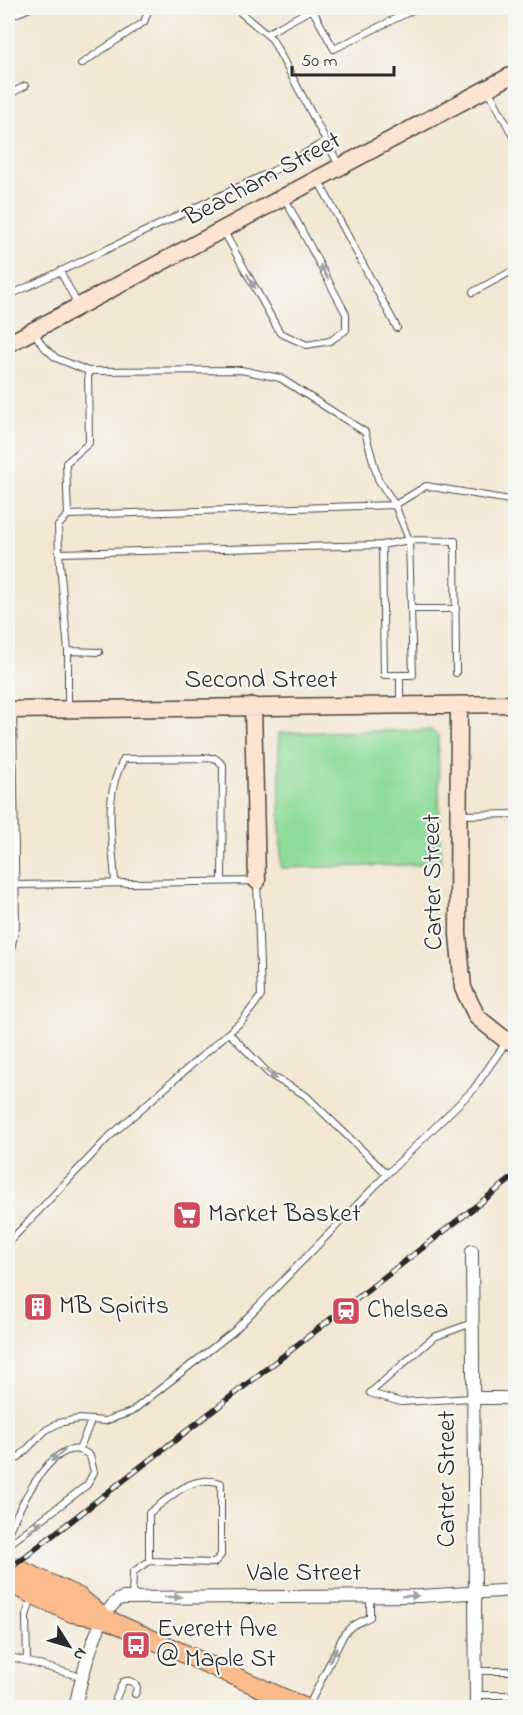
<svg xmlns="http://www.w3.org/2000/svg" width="523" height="1715" font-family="'Indie Flower',sans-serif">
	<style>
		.green { fill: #8fdc9a; stroke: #5d8462; stroke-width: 1.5 }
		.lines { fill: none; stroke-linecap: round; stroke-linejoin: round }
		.lane-casing { stroke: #494744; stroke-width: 8 }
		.street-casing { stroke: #494744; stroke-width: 14 }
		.secondary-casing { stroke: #494744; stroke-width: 19 }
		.primary-casing { stroke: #494744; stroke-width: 20 }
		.lane { stroke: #fff; stroke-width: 6 }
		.street { stroke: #fff; stroke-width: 12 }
		.secondary { stroke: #fde4d1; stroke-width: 16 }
		.primary { stroke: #fbbb8c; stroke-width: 18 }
		.rail-casing { stroke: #2b2b2b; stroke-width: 6 }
		.rail { stroke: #f6f6f2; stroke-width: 4; stroke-dasharray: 11; stroke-linecap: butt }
		.oneway { fill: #a0a0a0 }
		.labels { text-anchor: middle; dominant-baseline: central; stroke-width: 4.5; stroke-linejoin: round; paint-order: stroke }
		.street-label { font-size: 26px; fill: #2b2b2b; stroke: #f6f6f2 }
		.poi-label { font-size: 26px; fill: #2b2b2b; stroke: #f6f6f2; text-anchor: start }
	</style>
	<rect width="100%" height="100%" fill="#f6f6f2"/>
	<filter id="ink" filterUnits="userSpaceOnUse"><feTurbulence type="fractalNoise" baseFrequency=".0167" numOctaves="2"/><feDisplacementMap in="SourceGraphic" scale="12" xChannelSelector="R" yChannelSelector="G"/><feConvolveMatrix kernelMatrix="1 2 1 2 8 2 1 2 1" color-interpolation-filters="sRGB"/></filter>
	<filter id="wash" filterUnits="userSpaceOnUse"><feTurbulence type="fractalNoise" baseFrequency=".008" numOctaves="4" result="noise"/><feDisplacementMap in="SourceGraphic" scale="24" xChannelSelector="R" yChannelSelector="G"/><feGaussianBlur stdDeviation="1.35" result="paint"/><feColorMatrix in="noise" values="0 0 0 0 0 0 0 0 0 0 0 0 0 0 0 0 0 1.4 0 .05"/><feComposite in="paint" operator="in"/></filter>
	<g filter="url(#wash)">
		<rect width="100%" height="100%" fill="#f2e7d2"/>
		<path class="green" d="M430 730 438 736 440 864 281 868 279 733Z"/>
	</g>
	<g filter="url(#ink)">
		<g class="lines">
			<g class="lane-casing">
				<path id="lane" d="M235 8 272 39 340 167
					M13 15 30 8
					M8 17 13 15 12 8
					M268 33 312 9 334 49 417 8
					M81 64 144 22 147 14 145 8
					M488 89 516 142
					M8 95 25 86
					M318 180 397 328
					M223 230 280 333 307 345 330 341 346 330V314L284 197
					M60 271 78 305
					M473 292 516 269
					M8 296 283 166 326 141
					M34 332 42 345 56 358 88 371 241 370 280 378 365 432 378 479 395 505 409 540 413 675H384L382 545 59 553 68 651V708
					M88 371 89 443 66 463 68 515 395 505 426 486 516 501
					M382 545 409 540 455 541 456 673
					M59 553 58 526 68 515
					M413 609H456
					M68 651 99 652
					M400 675V704
					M459 815 516 814
					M115 883C113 842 102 796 124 759L215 758 223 765 222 881
					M8 961 16 927 13 711
					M229 1033 270 1075 305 1095 387 1174
					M8 1243 110 1136 242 1021 261 996 257 881 15 885
					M472 1323 434 1337 370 1393 401 1402 473 1398
					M79 1450 91 1421
					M8 1463 18 1458 46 1430 59 1423 78 1419 105 1421 131 1412 234 1331 387 1174 473 1090 507 1041
					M8 1533C19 1509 56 1426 90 1456L94 1472 87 1485 8 1545
					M132 1598 133 1572 149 1561 214 1563 221 1555V1483C192 1473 171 1497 149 1513V1561
					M8 1656 82 1677
					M27 1661 26 1616 32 1597
					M476 1671H516
					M476 1695H516
					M308 1707 344 1634 352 1626 370 1617V1596
					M112 1708 123 1682C128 1679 135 1682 137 1688L135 1694"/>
			</g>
			<g class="street-casing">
				<path id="street" d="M472 1251 476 1708
					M473 1398H516
					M75 1708C80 1683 98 1607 122 1598L420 1596 516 1590"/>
			</g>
			<g class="secondary-casing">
				<path id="secondary" d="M8 344 516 73
					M459 705 458 934 463 988 477 1017 507 1041
					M253 706 257 881
					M8 710 516 704"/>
			</g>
			<g class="primary-casing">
				<path id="primary" d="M8 1564 79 1597 104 1618
					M8 1583 72 1613 104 1618 306 1708"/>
			</g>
			<use href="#lane" class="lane"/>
			<use href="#street" class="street"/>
			<use href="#secondary" class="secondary"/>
			<use href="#primary" class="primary"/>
			<g class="rail-casing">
				<path id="rail" d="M8 1570 516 1175"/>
			</g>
			<use href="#rail" class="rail"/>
		</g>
		<defs><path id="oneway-solid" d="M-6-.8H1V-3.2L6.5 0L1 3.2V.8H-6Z" transform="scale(1.5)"/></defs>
		<g class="oneway">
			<use href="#oneway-solid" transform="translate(324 272) rotate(-118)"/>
			<use href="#oneway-solid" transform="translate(251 281) rotate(61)"/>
			<use href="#oneway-solid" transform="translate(270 1074) rotate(38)"/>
			<use href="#oneway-solid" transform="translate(58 1456) rotate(142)"/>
			<use href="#oneway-solid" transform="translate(35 1526) rotate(-38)"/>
			<use href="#oneway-solid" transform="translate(410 1596) rotate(-1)"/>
			<use href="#oneway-solid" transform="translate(173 1597)"/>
			<use href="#oneway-solid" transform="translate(333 1655) rotate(-63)"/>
		</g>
	</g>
	<defs>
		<g id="supermarket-square" transform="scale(1.5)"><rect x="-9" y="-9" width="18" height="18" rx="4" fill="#d1495b" stroke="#f6f6f2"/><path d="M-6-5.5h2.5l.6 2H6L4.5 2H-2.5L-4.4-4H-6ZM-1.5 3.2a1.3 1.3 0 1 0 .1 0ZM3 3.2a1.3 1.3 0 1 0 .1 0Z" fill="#fff"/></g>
		<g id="building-square" transform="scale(1.5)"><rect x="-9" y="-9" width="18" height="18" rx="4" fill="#d1495b" stroke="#f6f6f2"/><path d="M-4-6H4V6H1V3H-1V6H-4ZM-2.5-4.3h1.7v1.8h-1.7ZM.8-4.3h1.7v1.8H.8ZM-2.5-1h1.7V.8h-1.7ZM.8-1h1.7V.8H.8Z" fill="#fff"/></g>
		<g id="station-square" transform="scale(1.5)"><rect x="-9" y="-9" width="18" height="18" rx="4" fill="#d1495b" stroke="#f6f6f2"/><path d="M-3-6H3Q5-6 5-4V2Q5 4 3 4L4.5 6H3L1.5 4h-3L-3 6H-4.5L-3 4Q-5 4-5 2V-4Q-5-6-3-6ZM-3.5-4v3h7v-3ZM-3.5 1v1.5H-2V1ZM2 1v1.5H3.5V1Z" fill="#fff"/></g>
		<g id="bus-square" transform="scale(1.5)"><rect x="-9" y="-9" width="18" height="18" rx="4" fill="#d1495b" stroke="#f6f6f2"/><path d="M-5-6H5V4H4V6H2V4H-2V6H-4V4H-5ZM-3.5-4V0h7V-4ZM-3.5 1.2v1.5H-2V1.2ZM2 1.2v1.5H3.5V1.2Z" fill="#fff"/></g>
	</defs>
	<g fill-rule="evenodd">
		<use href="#supermarket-square" x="187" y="1215"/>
		<use href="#building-square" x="38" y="1307"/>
		<use href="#station-square" x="346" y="1311"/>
		<use href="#bus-square" x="136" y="1645"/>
	</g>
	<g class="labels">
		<g class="street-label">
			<text transform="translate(263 180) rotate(-28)">Beacham Street</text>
			<text x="261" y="681">Second Street</text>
			<text transform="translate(434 882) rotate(-91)">Carter Street</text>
			<text transform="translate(448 1479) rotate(-90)">Carter Street</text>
			<text x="304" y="1574">Vale Street</text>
		</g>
		<g class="poi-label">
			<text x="208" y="1215">Market Basket</text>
			<text x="59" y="1307">MB Spirits</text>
			<text x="367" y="1311">Chelsea</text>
			<text x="157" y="1630">Everett Ave<tspan x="157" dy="30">@ Maple St</tspan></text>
		</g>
	</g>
	<rect width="523" height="1715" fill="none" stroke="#f6f6f2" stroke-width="30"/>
	<g transform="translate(69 1646) rotate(127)" stroke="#f6f6f2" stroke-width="4.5" paint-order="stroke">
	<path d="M0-4.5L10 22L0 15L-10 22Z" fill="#2b2b2b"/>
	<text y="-9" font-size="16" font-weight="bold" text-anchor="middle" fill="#2b2b2b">N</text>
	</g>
	<path d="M292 66v9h102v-9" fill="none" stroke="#2b2b2b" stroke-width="3"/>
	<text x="301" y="66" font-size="18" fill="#2b2b2b" stroke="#f6f6f2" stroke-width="4.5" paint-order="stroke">50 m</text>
</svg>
